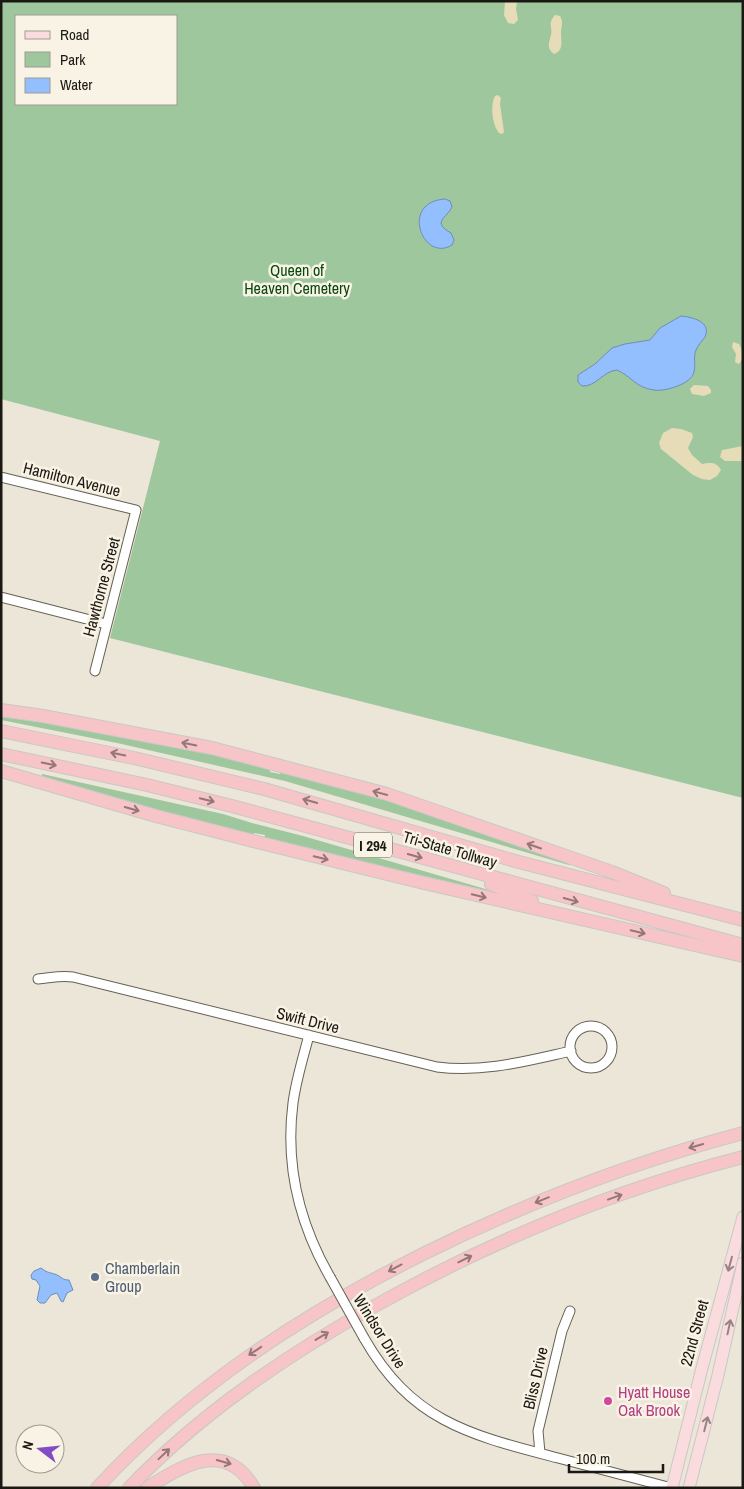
<svg xmlns="http://www.w3.org/2000/svg" width="744" height="1489" font-family="'Archivo Narrow',sans-serif">
	<style>
		.green { fill: #9ec79d; fill-rule: evenodd }
		.sand { fill: #e6ddb8 }
		.water { fill: #93bfff; stroke: #6f8db8 }
		.lines { fill: none; stroke-linecap: round; stroke-linejoin: round }
		.minor-casing { stroke: #656154; stroke-width: 11 }
		.major-casing { stroke: #c8c8c6; stroke-width: 13 }
		.highway-casing { stroke: #c8c8c6; stroke-width: 14 }
		.minor { stroke: #fff; stroke-width: 9 }
		.major { stroke: #fadcde; stroke-width: 11 }
		.highway { stroke: #f7c5c8; stroke-width: 12 }
		.minor-bridge-casing { stroke: #656154; stroke-width: 11; stroke-linecap: butt }
		.minor-bridge { stroke: #fff; stroke-width: 9 }
		.oneway { stroke: #947777 }
		.oneway2 { stroke: #958483 }
		.service-dot { fill: #5c6f8a; stroke: #f8f3e4; stroke-width: 2 }
		.hotel-dot { fill: #d1479c; stroke: #f8f3e4; stroke-width: 2 }
		.labels { text-anchor: middle; dominant-baseline: central; stroke-width: 5; stroke-linejoin: round; paint-order: stroke }
		.shield { fill: #f8f3e4; stroke: #5d5a52; stroke-width: 1 }
		.shield-label { font-size: 15px; font-weight: bold; fill: #1a1813 }
		.park-label { font-size: 16px; fill: #084910; stroke: #f8f3e4 }
		.street-label { font-size: 16px; fill: #1a1813; stroke: #f8f3e4 }
		.service-label { font-size: 16px; fill: #4e5e75; stroke: #f8f3e4; text-anchor: start }
		.hotel-label { font-size: 16px; fill: #b23c85; stroke: #f8f3e4; text-anchor: start }
	</style>
	<rect width="100%" height="100%" fill="#ebe6d7"/>
	<path class="green" d="M1 1H743V798L110 638 160 441 1 399ZM16 16H176V104H16Z
		M1 717 78 727 169 744 270 768V772L280 774 282 769 343 789 362 792 410 806 570 864 569 865 285 781 117 743 1 720Z
		M42 774 223 814 252 823 303 836 506 895 264 839 265 835 254 833 253 838 183 816 173 815 121 801 42 776Z"/>
	<path class="sand" d="M505 1H517L516 9 518 20 514 24 508 23 504 15Z
		M555 15 560 16C564 23 561 26 561 33 561 41 564 51 554 54 546 48 549 43 551 35 553 27 547 24 555 15Z
		M498 95 501 98 500 104 504 132 502 134 499 133C492 124 490 105 495 96Z
		M733 342 739 344C743 351 744 358 739 364L735 362 736 354 732 347Z
		M694 385 708 386 711 390V393L704 396 692 394 690 389Z
		M672 428 681 429 692 433 693 437 688 448 692 455 702 464C710 462 717 462 721 470L717 476 710 480 702 479 693 475 661 449 659 443 663 433Z
		M743 446V461H725L720 457 722 450Z"/>
	<path class="water" d="M445 199 450 201 452 207C447 218 431 222 451 233L454 240 452 245C423 263 399 202 445 199Z
		M681 316C691 317 712 321 705 337 702 341 698 345 696 350 693 358 696 364 694 372 692 384 664 392 654 390 636 388 631 376 617 370 603 371 596 387 582 386L578 382V375L595 364 612 348 625 344 650 340 660 328Z
		M41 1268C49 1274 50 1272 57 1275 62 1277 62 1280 69 1280L73 1290 67 1293 63 1302 61 1301 57 1293 51 1295 45 1303H40L37 1300 40 1286 36 1280 32 1279 31 1275 34 1271Z"/>
	<g class="lines">
		<g class="minor-casing">
			<path id="minor" d="M1 477 136 510 95 671
				M1 597 106 624
				M38 979C50 978 61 975 73 977L437 1067C483 1073 526 1061 571 1051
				M570 1047a21 21 0 1 1 42 0a21 21 0 1 1-42 0Z
				M309 1035C303 1058 296 1080 293 1103 285 1165 299 1223 330 1277
				M364 1338C412 1422 470 1435 558 1458 596 1468 634 1478 672 1488
				M540 1453 538 1431 562 1331 570 1311"/>
		</g>
		<g class="major-casing">
			<path id="major" d="M672 1488 702 1368 743 1217
				M689 1488 718 1375 743 1263"/>
		</g>
		<g class="highway-casing">
			<path id="highway" d="M1 710 43 716 212 748 387 794 612 872 664 893
				M1 731 134 758 264 789 515 861 743 920
				M1 754 147 785 232 806 743 945
				M1 771 156 816 257 842 424 883 743 956
				M491 884 532 901
				M97 1488C190 1387 303 1314 425 1253 526 1203 633 1162 743 1133
				M129 1488C200 1414 284 1357 373 1307 489 1242 614 1190 743 1157
				M147 1488C183 1465 226 1439 254 1488"/>
		</g>
		<use href="#minor" class="minor"/>
		<use href="#major" class="major"/>
		<use href="#highway" class="highway"/>
		<g class="minor-bridge-casing">
			<path id="minor-bridge" d="M330 1277 364 1338"/>
		</g>
		<use href="#minor-bridge" class="minor-bridge"/>
	</g>
	<defs><path id="oneway-shaft" d="M-6 0H5M1.5-3L5.5 0L1.5 3" fill="none" stroke-width="1.6" stroke-linecap="round" stroke-linejoin="round" transform="scale(1.25)"/></defs>
	<g class="oneway">
		<use href="#oneway-shaft" transform="translate(189 744) rotate(-169)"/>
		<use href="#oneway-shaft" transform="translate(118 754) rotate(-168)"/>
		<use href="#oneway-shaft" transform="translate(49 764) rotate(12)"/>
		<use href="#oneway-shaft" transform="translate(380 793) rotate(-165)"/>
		<use href="#oneway-shaft" transform="translate(207 800) rotate(14)"/>
		<use href="#oneway-shaft" transform="translate(310 801) rotate(-164)"/>
		<use href="#oneway-shaft" transform="translate(132 809) rotate(16)"/>
		<use href="#oneway-shaft" transform="translate(534 846) rotate(-161)"/>
		<use href="#oneway-shaft" transform="translate(415 856) rotate(16)"/>
		<use href="#oneway-shaft" transform="translate(321 858) rotate(14)"/>
		<use href="#oneway-shaft" transform="translate(479 896) rotate(13)"/>
		<use href="#oneway-shaft" transform="translate(571 900) rotate(15)"/>
		<use href="#oneway-shaft" transform="translate(638 932) rotate(13)"/>
		<use href="#oneway-shaft" transform="translate(696 1146) rotate(164)"/>
		<use href="#oneway-shaft" transform="translate(615 1197) rotate(-20)"/>
		<use href="#oneway-shaft" transform="translate(542 1200) rotate(158)"/>
		<use href="#oneway-shaft" transform="translate(465 1259) rotate(-26)"/>
		<use href="#oneway-shaft" transform="translate(395 1268) rotate(152)"/>
		<use href="#oneway-shaft" transform="translate(322 1336) rotate(-31)"/>
		<use href="#oneway-shaft" transform="translate(255 1351) rotate(146)"/>
		<use href="#oneway-shaft" transform="translate(164 1454) rotate(-43)"/>
		<use href="#oneway-shaft" transform="translate(224 1462) rotate(16)"/>
	</g>
	<g class="oneway2">
		<use href="#oneway-shaft" transform="translate(730 1264) rotate(105)"/>
		<use href="#oneway-shaft" transform="translate(729 1327) rotate(-78)"/>
		<use href="#oneway-shaft" transform="translate(706 1424) rotate(-76)"/>
	</g>
	<circle class="service-dot" cx="95" cy="1277" r="5"/>
	<circle class="hotel-dot" cx="608" cy="1401" r="5"/>
	<g class="labels">
		<rect class="shield" x="354" y="832.5" width="38" height="25" rx="4"/>
		<g class="shield-label">
			<text x="373" y="845">I 294</text>
		</g>
		<g class="park-label">
			<text x="297" y="270">Queen of<tspan x="297" dy="18">Heaven Cemetery</tspan></text>
		</g>
		<g class="street-label">
			<text transform="translate(72 479) rotate(14)">Hamilton Avenue</text>
			<text transform="translate(101 587) rotate(-75)">Hawthorne Street</text>
			<text transform="translate(450 849) rotate(16)">Tri-State Tollway</text>
			<text transform="translate(308 1020) rotate(14)">Swift Drive</text>
			<text transform="translate(380 1331) rotate(58)">Windsor Drive</text>
			<text transform="translate(694 1333) rotate(-75)">22nd Street</text>
			<text transform="translate(535 1378) rotate(-77)">Bliss Drive</text>
		</g>
		<g class="service-label">
			<text x="105" y="1268">Chamberlain<tspan x="105" dy="18">Group</tspan></text>
		</g>
		<g class="hotel-label">
			<text x="618" y="1392">Hyatt House<tspan x="618" dy="18">Oak Brook</tspan></text>
		</g>
	</g>
	<rect width="744" height="1489" fill="none" stroke="#1a1813" stroke-width="5"/>
	<rect x="15" y="15" width="162" height="90" fill="#f8f3e4" stroke="#9f9b90"/>
	<rect x="25" y="31" width="25" height="8" fill="#fadcde" stroke="#9f9b90"/>
	<text x="60" y="40" font-size="15" fill="#1a1813">Road</text>
	<rect x="25" y="52" width="25" height="15" fill="#9ec79d" stroke="#9f9b90"/>
	<text x="60" y="65" font-size="15" fill="#1a1813">Park</text>
	<rect x="25" y="78" width="25" height="15" fill="#93bfff" stroke="#9f9b90"/>
	<text x="60" y="90" font-size="15" fill="#1a1813">Water</text>
	<g transform="translate(40 1449) rotate(286)"><circle r="24" fill="#f8f3e4" stroke="#9f9b90"/>
	<path d="M0-4L9 19L0 12L-9 19Z" fill="#804dc5"/>
	<text y="-8" font-size="14" font-weight="bold" text-anchor="middle" fill="#1a1813">N</text>
	</g>
	<path d="M569 1464v8h94v-8" fill="none" stroke="#1a1813" stroke-width="2.5"/>
	<text x="576" y="1464" font-size="15" fill="#1a1813" stroke="#f8f3e4" stroke-width="4" paint-order="stroke">100 m</text>
</svg>
